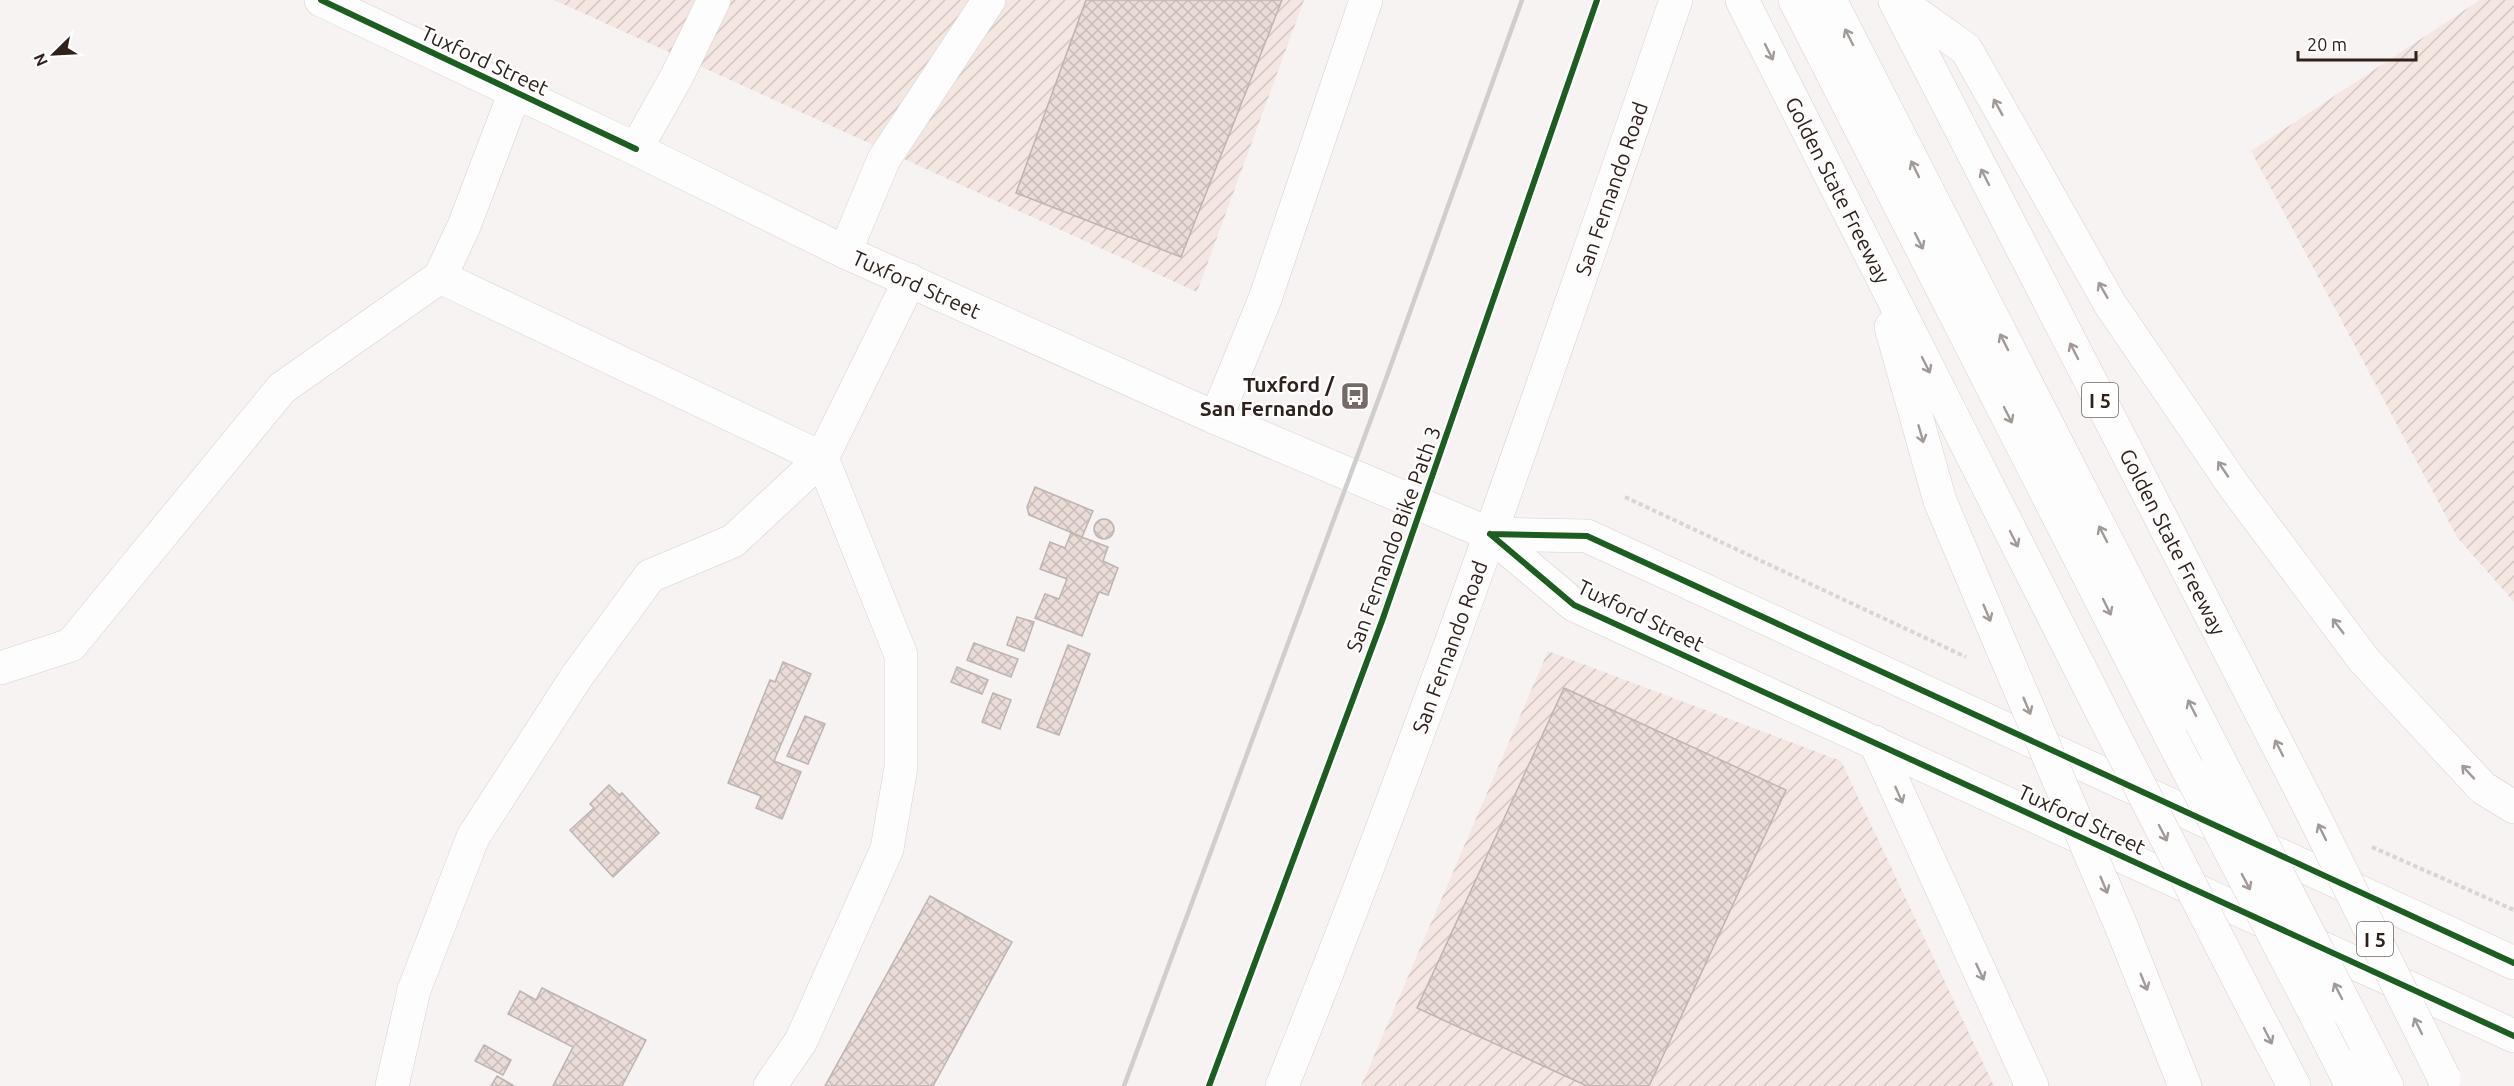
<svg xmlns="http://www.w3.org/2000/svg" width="2514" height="1086" font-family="Ubuntu,sans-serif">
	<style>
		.industrial { fill: url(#industrial-furrows) }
		.building { fill: url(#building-cross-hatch); stroke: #bdb4b1; stroke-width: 1.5 }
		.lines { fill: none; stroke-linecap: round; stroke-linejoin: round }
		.minor-casing { stroke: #d8cfcb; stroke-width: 34 }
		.major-casing { stroke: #d8cfcb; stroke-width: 34 }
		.highway-casing { stroke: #d8cfcb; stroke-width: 34 }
		.path { stroke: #d8d5d5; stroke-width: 4; stroke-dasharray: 4.5 3; stroke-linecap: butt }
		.minor { stroke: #fefdfd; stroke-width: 33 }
		.major { stroke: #fefdfd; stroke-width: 33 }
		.highway { stroke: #fefdfd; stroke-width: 33 }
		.rail { stroke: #d0cecd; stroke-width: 4.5 }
		.highway-bridge-casing { stroke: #d8cfcb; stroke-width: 34; stroke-linecap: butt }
		.highway-bridge { stroke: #fefdfd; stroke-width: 33 }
		.cycleway-casing { stroke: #fff; stroke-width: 10 }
		.cycleway { stroke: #1b5e20; stroke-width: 6 }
		.oneway { stroke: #a19a97 }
		.labels { text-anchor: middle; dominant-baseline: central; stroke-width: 4.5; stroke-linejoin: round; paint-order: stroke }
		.shield { fill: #fff; stroke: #6e645f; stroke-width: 1.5 }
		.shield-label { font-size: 20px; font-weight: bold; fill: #30211b }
		.street-label { font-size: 21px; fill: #30211b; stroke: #fff }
		.poi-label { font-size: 21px; font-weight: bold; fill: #30211b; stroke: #fff; text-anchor: end }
	</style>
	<defs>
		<pattern id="industrial-furrows" width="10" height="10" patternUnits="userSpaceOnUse" patternTransform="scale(1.5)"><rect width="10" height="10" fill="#f4e7e2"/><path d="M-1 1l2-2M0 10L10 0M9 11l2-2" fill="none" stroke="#d2c6c1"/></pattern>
		<pattern id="building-cross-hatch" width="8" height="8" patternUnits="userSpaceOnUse" patternTransform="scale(1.5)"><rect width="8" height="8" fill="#eadcd7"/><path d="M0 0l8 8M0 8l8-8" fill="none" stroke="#c9bcb8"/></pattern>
	</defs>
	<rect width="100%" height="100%" fill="#f7f3f2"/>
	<path class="industrial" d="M554 0H1304L1197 292Z
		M2480 0H2514V602L2457 537 2251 151Z
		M1548 651 1841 761 1994 1086H1361Z"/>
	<path class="building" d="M1086 0H1282L1181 257 1016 193Z
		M1035 487 1093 511 1082 537 1029 515 1027 507Z
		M1094 529a10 10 0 1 1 20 0a10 10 0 1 1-20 0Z
		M1071 533 1108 547 1103 561 1118 568 1108 595 1099 592 1082 636 1035 618 1045 594 1059 599 1067 579 1040 569 1050 542 1065 548Z
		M1017 617 1034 622 1024 651 1007 645Z
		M974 643 1018 659 1011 677 967 660Z
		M1068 645 1090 654 1059 735 1037 727Z
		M783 662 811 674 774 761 801 772 782 819 756 808 761 796 728 783 770 680 775 682Z
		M957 667 988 680 982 694 951 682Z
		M1564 688 1786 790 1649 1086H1587L1417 1008Z
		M993 693 1011 700 1000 729 982 722Z
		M805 716 825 724 808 764 787 756Z
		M609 785 619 795 622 793 659 833 613 877 570 830 594 808 590 804Z
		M930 896 1012 942 933 1086H825Z
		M542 988 646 1040 622 1086H553L573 1047 508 1014 520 991 536 1000Z
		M484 1045 511 1060 503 1075 475 1061Z
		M497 1076 514 1086H491Z"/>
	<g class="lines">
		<g class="minor-casing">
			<path id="minor" d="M515 92 464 226 440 277 822 458 910 280
				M636 149 677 76 714 0
				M845 252 884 159 989 0
				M1216 418 1265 299 1366 0
				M0 668 71 645 282 388 440 277
				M392 1086 414 990 473 837 577 676 650 576 733 541 822 458 901 655V767L887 849 801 1041 770 1086"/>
		</g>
		<g class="major-casing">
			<g id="major">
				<path id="s1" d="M321 0 636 149 845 252 1216 418 1490 534 1574 605 2514 1036"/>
				<path d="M1490 534 1587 536 2514 963"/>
				<path id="s2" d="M1282 1086C1426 729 1551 364 1676 0"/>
			</g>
		</g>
		<g class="highway-casing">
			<g id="highway">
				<path id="s3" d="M1742 0 2099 706"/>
				<path d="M1795 0 2171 737"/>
				<path d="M1830 0 2219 760"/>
				<path d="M1897 0 1966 49 2110 304 2234 486 2364 660 2483 788 2514 807"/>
				<path id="s4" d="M1895 1 2306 800"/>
				<path d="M1891 327 1940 501 2004 652"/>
				<path d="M1875 742 2032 1086"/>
				<path d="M2122 928 2185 1086"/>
				<path d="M2242 986 2294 1086"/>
				<path d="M2319 1021 2352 1086"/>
				<path d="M2365 1043 2387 1086"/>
			</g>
		</g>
		<path class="path" d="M1625 497 1966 657
			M2372 847 2514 910"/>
		<use href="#minor" class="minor"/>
		<use href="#major" class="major"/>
		<use href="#highway" class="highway"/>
		<path class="rail" d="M1124 1086 1387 376 1522 0"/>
		<g class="highway-bridge-casing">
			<path id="highway-bridge" d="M2004 652 2122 928
				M2099 706 2242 986
				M2171 737 2319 1021
				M2219 760 2365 1043
				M2306 800 2444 1078"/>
		</g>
		<use href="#highway-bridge" class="highway-bridge"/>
		<g class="cycleway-casing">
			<path id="cycleway" d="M321 0 636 149
				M1490 534 1574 605 2514 1036
				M1490 534 1587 536 2514 963
				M1209 1086 1382 621 1597 0"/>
		</g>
		<use href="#cycleway" class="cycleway"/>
	</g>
	<defs><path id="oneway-shaft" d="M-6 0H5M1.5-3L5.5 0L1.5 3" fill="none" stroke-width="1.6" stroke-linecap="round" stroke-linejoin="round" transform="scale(1.5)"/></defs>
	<g class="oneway">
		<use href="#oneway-shaft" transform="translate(1849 37) rotate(-117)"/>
		<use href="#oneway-shaft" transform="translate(1769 52) rotate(63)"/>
		<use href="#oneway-shaft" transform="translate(1998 107) rotate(-119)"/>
		<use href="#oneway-shaft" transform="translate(1915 169) rotate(-116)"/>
		<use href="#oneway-shaft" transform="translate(1985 177) rotate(-117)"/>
		<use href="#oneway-shaft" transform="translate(1919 241) rotate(63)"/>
		<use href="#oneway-shaft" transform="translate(2103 290) rotate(-120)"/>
		<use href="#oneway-shaft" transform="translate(2004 342) rotate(-117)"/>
		<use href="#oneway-shaft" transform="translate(2074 351) rotate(-117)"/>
		<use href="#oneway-shaft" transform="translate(1926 365) rotate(63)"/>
		<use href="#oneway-shaft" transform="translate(2008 415) rotate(63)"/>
		<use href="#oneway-shaft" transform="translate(1921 434) rotate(74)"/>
		<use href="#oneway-shaft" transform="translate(2223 469) rotate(-124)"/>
		<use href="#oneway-shaft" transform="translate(2103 534) rotate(-117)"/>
		<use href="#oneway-shaft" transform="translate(2014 539) rotate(63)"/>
		<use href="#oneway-shaft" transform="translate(2107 607) rotate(64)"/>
		<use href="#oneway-shaft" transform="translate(1987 613) rotate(67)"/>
		<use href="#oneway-shaft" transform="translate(2338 626) rotate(-127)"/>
		<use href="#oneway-shaft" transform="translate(2027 706) rotate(67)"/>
		<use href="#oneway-shaft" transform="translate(2192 708) rotate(-117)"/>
		<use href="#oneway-shaft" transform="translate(2279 748) rotate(-117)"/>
		<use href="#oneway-shaft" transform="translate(2468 772) rotate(-133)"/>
		<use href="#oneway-shaft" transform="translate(1899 795) rotate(66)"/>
		<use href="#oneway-shaft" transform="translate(2322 832) rotate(-116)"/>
		<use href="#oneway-shaft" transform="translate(2163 833) rotate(63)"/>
		<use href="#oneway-shaft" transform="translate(2246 882) rotate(62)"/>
		<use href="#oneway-shaft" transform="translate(2104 885) rotate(67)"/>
		<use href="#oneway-shaft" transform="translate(1980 972) rotate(65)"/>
		<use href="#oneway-shaft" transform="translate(2144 982) rotate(68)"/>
		<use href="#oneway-shaft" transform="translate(2338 991) rotate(-117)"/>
		<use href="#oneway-shaft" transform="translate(2418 1026) rotate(-116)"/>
		<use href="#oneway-shaft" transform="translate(2268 1036) rotate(63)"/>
	</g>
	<defs>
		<g id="bus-square" transform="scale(1.5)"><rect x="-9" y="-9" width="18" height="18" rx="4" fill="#766a66" stroke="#fff"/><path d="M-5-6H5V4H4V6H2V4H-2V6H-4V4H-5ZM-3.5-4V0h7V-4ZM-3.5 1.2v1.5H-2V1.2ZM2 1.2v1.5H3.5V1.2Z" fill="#fff"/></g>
	</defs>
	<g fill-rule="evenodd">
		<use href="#bus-square" x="1355" y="396"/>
	</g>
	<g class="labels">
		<g class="shield">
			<rect x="2082" y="383" width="36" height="34" rx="4.5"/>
			<rect x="2357" y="922" width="36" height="34" rx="4.5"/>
		</g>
		<g class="shield-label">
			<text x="2100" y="400">I 5</text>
			<text x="2375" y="939">I 5</text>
		</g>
		<g class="street-label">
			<text transform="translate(485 60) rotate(25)">Tuxford Street</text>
			<text stroke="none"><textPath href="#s2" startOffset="956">San Fernando Road</textPath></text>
			<text stroke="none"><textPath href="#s3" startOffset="213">Golden State Freeway</textPath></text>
			<text stroke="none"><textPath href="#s1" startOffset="660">Tuxford Street</textPath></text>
			<text transform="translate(1393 539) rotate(-70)">San Fernando Bike Path 3</text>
			<text stroke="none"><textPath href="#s4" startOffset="608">Golden State Freeway</textPath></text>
			<text transform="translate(1641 615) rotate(26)">Tuxford Street</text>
			<text stroke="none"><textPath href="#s2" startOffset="470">San Fernando Road</textPath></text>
			<text transform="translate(2082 819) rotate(25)">Tuxford Street</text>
		</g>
		<g class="poi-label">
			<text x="1334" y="384">Tuxford /<tspan x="1334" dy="24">San Fernando</tspan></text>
		</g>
	</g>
	<g transform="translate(54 54) rotate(246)" stroke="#ffffff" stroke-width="4.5" paint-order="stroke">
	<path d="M0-4.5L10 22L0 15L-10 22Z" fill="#30211b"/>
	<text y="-9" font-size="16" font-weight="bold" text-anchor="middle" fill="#30211b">N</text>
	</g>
	<path d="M2298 51v9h118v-9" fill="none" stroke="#30211b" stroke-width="3"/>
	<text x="2307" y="51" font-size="18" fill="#30211b" stroke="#ffffff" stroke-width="4.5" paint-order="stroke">20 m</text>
</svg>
